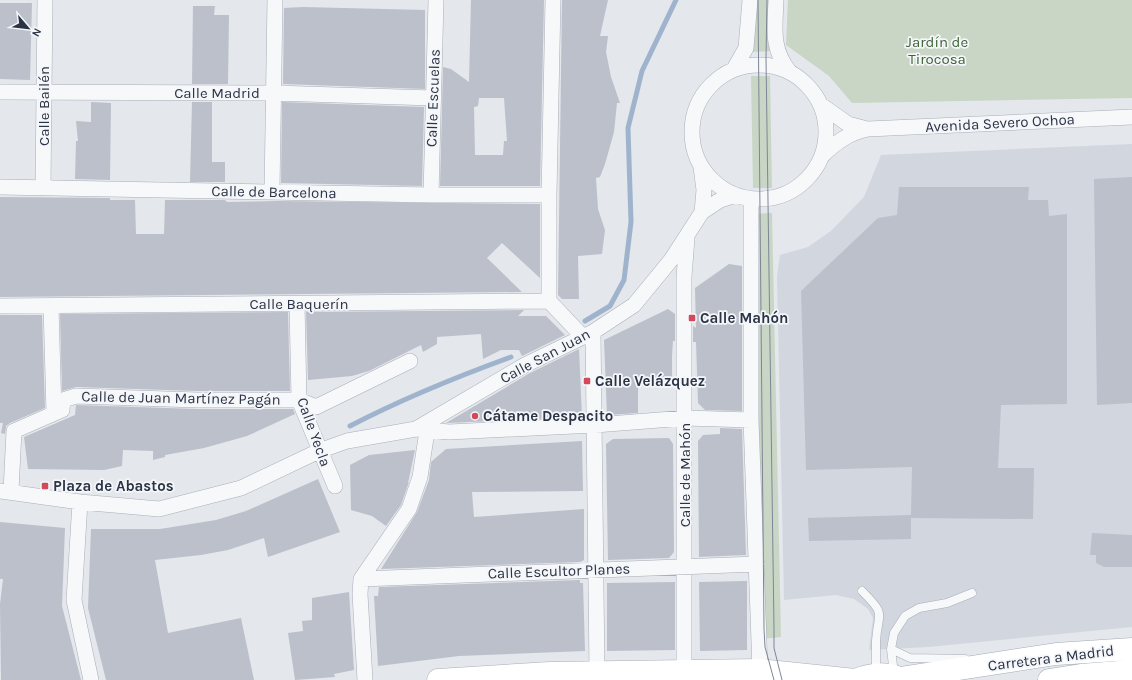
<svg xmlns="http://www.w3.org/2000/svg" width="1132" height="680" font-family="Karla,sans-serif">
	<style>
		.built { fill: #d2d6de }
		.green { fill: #c9d6c5 }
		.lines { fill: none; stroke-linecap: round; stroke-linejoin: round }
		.stream { stroke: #9fb4cc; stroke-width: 5 }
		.building { fill: #bbc0ca; fill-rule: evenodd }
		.lane-casing { stroke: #a9aeb7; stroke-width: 9 }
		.street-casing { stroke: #a9aeb7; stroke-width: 16 }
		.secondary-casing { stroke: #a9aeb7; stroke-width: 23 }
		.primary-casing { stroke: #a3abb8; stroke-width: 23 }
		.lane { stroke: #f7f8fa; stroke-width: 8 }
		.street { stroke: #f7f8fa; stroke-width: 15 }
		.secondary { stroke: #fff; stroke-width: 22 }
		.primary { stroke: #fff; stroke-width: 22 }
		.tram { stroke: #7d8696; stroke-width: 1 }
		.poi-dot { fill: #d1495b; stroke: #f4f6f9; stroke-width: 1.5 }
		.labels { text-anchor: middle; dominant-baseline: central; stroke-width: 3.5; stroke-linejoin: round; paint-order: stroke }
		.park-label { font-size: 15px; fill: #3f6138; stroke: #f4f6f9 }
		.street-label { font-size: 15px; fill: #2b3445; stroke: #f4f6f9 }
		.poi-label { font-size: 15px; font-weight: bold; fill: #2b3445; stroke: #f4f6f9; text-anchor: start }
	</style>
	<rect width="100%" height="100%" fill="#e4e7ec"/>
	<path class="built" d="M1132 144V627L928 647 869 650 873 618 868 609 854 599 836 595 784 600 777 276 780 255 808 247 831 231 864 197 881 155Z"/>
	<path class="green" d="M753 0H773L772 51 753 52Z
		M788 0H1132V98L852 103 829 76 786 45Z
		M751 76H770L772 188H753Z
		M772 213 781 637 761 639 755 214Z"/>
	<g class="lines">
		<path class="stream" d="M585 321 610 306 624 280 631 222 628 128 642 71 676 0
			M350 426C402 399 456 377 511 357"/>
	</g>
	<path class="building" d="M471 0H544L540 186H440L443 67 451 69 469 82ZM479 98H504L507 141H504L503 155H475L474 107 478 106Z
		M562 0H608L600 36H608L606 52 611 77 620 103H617L614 132 605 164 600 177 596 178 598 209 605 230 602 254 578 256 579 299H562L558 295Z
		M0 3H32L30 80 0 79Z
		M193 6H215L214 15H229L228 84H192Z
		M303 7 425 10V89L283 84 284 8Z
		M91 102 111 103 110 180 75 179 76 141H78L76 121 91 122Z
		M192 102H212V162H225V182H190Z
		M282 102 424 107 422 186 281 183Z
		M1132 177V403L1097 405 1094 179Z
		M899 187H1029L1028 200H1048L1049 216 1067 214V404L1001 405 998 468H1034L1033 519 911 518V539L809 541 808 518 911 515 912 467 806 470 801 291 878 218 897 215Z
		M0 197 110 198V200H135L136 234H164L165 200H225L227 202 279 201 540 204V278L502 243 487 258 522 292 0 297Z
		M729 264 742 266V411L705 410 698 403 696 342H693V326L696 328 695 288Z
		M668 309 675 314V341H673L672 356V378H638V413L607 415 604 340Z
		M524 310 518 316H546L565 335 522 356 519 350H501L483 359 481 334 437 337V344L423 352 421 345 369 371 352 376 308 380 306 312Z
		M288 312 290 391H197L76 387 62 391 60 314Z
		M0 315H42L45 408 10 423 6 426 5 434 1 433 3 423H0Z
		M579 349 582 417 446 423 530 373Z
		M76 405 197 409H293L295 414 247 436 204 448 165 455V457L153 460V451L123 450 122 466 104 470 28 469 24 437 75 415Z
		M720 428 742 429 746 555 699 557 698 441 703 435 720 434Z
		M669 438 673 444 674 552 669 558 608 560 606 444 613 439Z
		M582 441 583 491 472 492 474 517 584 509V560L580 562 381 569 417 512 429 480 431 462 446 449Z
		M415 450 408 483 409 482 401 505 386 526 372 516 351 510 350 465 369 455Z
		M318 479 340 532 268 557 264 538 228 550 201 555 155 560 168 633 241 618 254 680H106L88 608 91 529H160L216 520 246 511Z
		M0 522 65 528 62 606 81 680H1L0 604 3 579H0Z
		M1092 533 1132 535V567H1104L1096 563V555H1090Z
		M580 580V583H583L585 651 459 656 378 666 374 596H378L379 587Z
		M747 581V650L700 651 699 582Z
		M675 582V650L607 651V583Z
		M349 592 354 670 334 674 335 677 295 680 288 633 303 631 302 621 312 620V598Z"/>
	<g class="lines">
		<g class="lane-casing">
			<path id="lane" d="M862 591C887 616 878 611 876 641 876 652 876 663 876 673
				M891 649 910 658 965 659
				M894 674 891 649 894 633 905 616 919 608 947 603 972 593"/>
		</g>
		<g class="street-casing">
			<path id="street" d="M776 0C775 27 771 49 789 71
				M692 132a67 67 0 1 1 134 0a67 67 0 1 1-134 0Z
				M734 69 746 48 750 0
				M0 92 273 93 433 98
				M821 105 848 124 867 129
				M822 156C836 142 849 133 868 129L1132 117
				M701 167 704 190 702 212
				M0 187 431 195H549
				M43 188 45 0
				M272 191 275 0
				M431 195 436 0
				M751 199V420L760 670
				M549 301V195L553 0
				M297 304 299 400 335 486
				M0 306 549 301 583 337
				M51 306 54 413
				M593 332 597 673
				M416 429 449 432 595 425 685 418 751 420
				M0 491 80 502 159 509 241 488 319 451 347 441 416 429 525 365 593 332 634 305 671 260 702 212 720 200 736 195
				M11 491 14 431 62 410 63 400 76 396 197 400H299L316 407 410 361
				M80 502 74 600 91 680
				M361 579 757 564
				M684 672V277L687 238
				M365 680 360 594 361 579 409 509 420 477 427 431"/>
		</g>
		<g class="secondary-casing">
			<path id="secondary" d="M438 680 550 673 760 670 855 680"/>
		</g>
		<g class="primary-casing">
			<path id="primary" d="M900 678 1056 654 1132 649
				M855 680C870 674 888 671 903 680
				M1049 680 1081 675 1132 671"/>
		</g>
		<use href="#lane" class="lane"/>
		<use href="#street" class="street"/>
		<use href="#secondary" class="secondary"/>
		<use href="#primary" class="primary"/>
		<path class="tram" d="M758 0 764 629 765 647 774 680
			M767 0 766 58 774 629V648L782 680"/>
	</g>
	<g class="poi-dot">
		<rect x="688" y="314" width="8" height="8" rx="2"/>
		<rect x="583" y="377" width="8" height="8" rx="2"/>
		<circle cx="475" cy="416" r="4"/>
		<rect x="41" y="482" width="8" height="8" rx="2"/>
	</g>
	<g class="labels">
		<g class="park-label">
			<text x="937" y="42">Jardín de<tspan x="937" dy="17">Tirocosa</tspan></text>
		</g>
		<g class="street-label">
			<text x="217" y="93">Calle Madrid</text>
			<text transform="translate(433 98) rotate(-88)">Calle Escuelas</text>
			<text transform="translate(44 106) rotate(-90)">Calle Bailén</text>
			<text transform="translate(1000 123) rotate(-3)">Avenida Severo Ochoa</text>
			<text transform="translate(274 192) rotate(1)">Calle de Barcelona</text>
			<text x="299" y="304">Calle Baquerín</text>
			<text transform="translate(545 356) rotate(-28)">Calle San Juan</text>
			<text transform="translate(181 398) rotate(1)">Calle de Juan Martínez Pagán</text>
			<text transform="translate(314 432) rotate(70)">Calle Yecla</text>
			<text transform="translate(685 475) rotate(-90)">Calle de Mahón</text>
			<text transform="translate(559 571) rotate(-2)">Calle Escultor Planes</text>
			<text transform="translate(1051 658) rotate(-7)">Carretera a Madrid</text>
		</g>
		<g class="poi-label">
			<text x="700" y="318">Calle Mahón</text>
			<text x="595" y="381">Calle Velázquez</text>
			<text x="483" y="416">Cátame Despacito</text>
			<text x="53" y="486">Plaza de Abastos</text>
		</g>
	</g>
	<g transform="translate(28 28) rotate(118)" stroke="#f4f6f9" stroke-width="3" paint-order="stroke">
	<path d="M0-3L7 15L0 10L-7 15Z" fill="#2b3445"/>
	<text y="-6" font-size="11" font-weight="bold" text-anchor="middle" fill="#2b3445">N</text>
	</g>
</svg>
